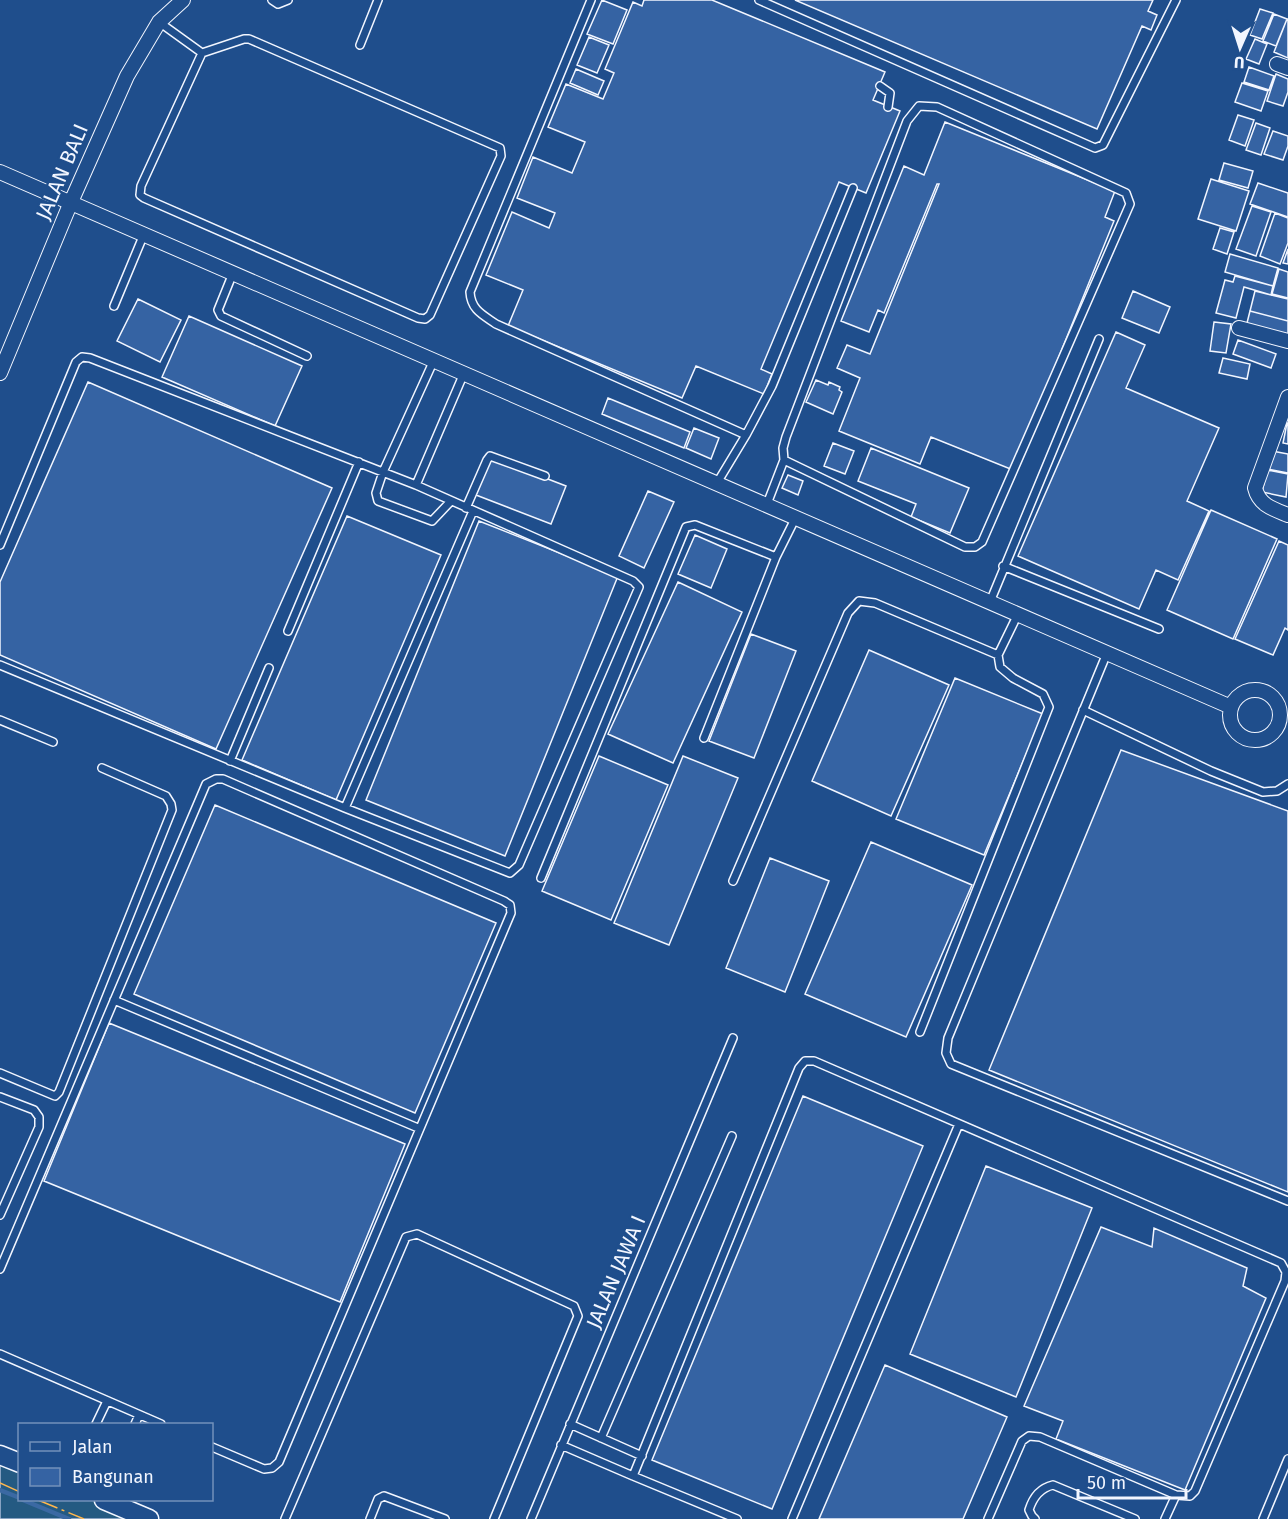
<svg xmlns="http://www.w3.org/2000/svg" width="1288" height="1519" font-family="'Fira Sans',sans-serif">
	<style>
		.green { fill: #245a82; stroke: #a8bbd7; stroke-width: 1.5 }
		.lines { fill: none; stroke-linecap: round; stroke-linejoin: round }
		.stream { stroke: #3b69a3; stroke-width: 4.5 }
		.building { fill: #3563a3; stroke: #f2f6ff; stroke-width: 1.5 }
		.lane-casing { stroke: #f2f6ff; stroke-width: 10 }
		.street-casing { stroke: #f2f6ff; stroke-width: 16 }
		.secondary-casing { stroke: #f2f6ff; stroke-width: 21 }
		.lane { stroke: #1f4e8c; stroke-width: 7 }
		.street { stroke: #1f4e8c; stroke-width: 14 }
		.secondary { stroke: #1f4e8c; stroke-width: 18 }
		.power { stroke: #ffb74d; stroke-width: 1.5; stroke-dasharray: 21 4.5 3 4.5; stroke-linecap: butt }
		.labels { text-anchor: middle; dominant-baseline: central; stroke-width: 4.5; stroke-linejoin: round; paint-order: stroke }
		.street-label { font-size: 21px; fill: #f2f6ff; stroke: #1f4e8c }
	</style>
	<rect width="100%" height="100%" fill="#1f4e8c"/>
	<path class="green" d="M0 1455 19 1463 20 1500H104L149 1519H0Z"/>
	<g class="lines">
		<path class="stream" d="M0 1490 20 1498
			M23 1500 69 1519"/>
	</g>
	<path class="building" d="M602 0 627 10 613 44 587 34Z
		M644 0H712L885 72 873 100 900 111 866 193 839 182 761 369 772 374 764 394 696 366 682 398 508 326 523 290 486 275 512 212 549 228 555 213 517 198 533 157 572 173 585 142 548 127 566 84 603 99 614 73 605 69 633 2 642 6Z
		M795 0H1153L1148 11 1157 15 1151 30 1142 26 1097 129Z
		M1260 9 1273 13 1262 39 1250 35Z
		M1274 14 1287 19 1276 46 1263 41Z
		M1287 19H1288V58L1274 52Z
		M589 37 609 45 597 73 577 65Z
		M1255 39 1267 44 1259 64 1246 59Z
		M1249 67 1274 76 1269 90 1244 82Z
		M576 69 604 81 598 95 570 83Z
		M1276 74 1288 79V92L1283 106 1267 101Z
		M1242 83 1268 91 1261 111 1235 102Z
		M1238 115 1254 120 1245 146 1229 140Z
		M945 122 1115 191 1105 217 1114 221 1013 470 931 437 920 464 839 431 860 378 837 368 847 345 870 354 939 184H937L884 313 878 310 869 332 841 321 904 166 924 175Z
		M1256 123 1270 128 1261 155 1246 150Z
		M1273 131 1288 136V146L1283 160 1264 154Z
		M1224 163 1253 171 1248 188 1219 180Z
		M1211 179 1249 191 1236 231 1198 219Z
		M1258 183 1288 193V217L1250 204Z
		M1252 206 1271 212 1256 256 1236 249Z
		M1275 213 1288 218V243L1280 264 1260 256Z
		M1220 228 1234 232 1227 254 1213 249Z
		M1288 249V264L1283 263Z
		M1230 254 1278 268 1273 286 1225 272Z
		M1279 269 1288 272V298L1272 294Z
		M1235 276 1273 286 1271 295 1244 287 1236 318 1216 313 1225 280 1233 282Z
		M1133 291 1170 307 1159 333 1122 318Z
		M1255 291 1288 299V321L1250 311Z
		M138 299 181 320 160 362 117 341Z
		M1250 311 1288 321V338L1246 327Z
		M189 316 302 366 275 426 162 377Z
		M1214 322 1231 324 1226 353 1210 351Z
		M1116 332 1145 345 1126 388 1219 428 1187 501 1209 511 1178 580 1156 570 1139 609 1018 556Z
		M1238 340 1276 354 1271 368 1233 354Z
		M1223 358 1250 364 1247 379 1219 373Z
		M816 380 828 385 829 382 840 387 839 390 842 392 833 414 806 402Z
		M88 382 332 488 216 749 0 655V582Z
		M608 398 690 432 684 448 602 414Z
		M1287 423H1288V444L1283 443Z
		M694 428 719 438 711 459 686 448Z
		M833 443 854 451 845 474 824 466Z
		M871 448 969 488 950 533 911 517 916 504 858 481Z
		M1272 451 1288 454V473L1268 469Z
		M491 457 566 486 551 524 476 495Z
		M1267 470 1288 474 1286 497 1262 492Z
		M788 475 803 481 798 495 782 488Z
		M648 491 674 502 644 568 619 556Z
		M1211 510 1277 539 1233 639 1167 610Z
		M347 516 441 555 336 800 242 760Z
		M479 521 618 576 505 856 366 800Z
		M695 535 727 549 711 588 678 574Z
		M1279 541 1288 545V630L1285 628 1273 655 1235 639Z
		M678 582 742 612 673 763 608 734Z
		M751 634 796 651 754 758 709 741Z
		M869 650 949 685 891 816 812 781Z
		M955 678 1043 714 984 855 896 819Z
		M1121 750 1288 811V1192L989 1070Z
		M599 756 668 785 611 920 542 891Z
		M683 756 738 778 669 945 614 923Z
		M215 805 496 923 415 1113 134 994Z
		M871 842 972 885 906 1037 805 994Z
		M770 858 829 881 785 992 726 968Z
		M109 1023 405 1144 340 1302 44 1181Z
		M803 1096 923 1146 772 1509 652 1460Z
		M986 1166 1092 1208 1016 1397 910 1354Z
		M1101 1227 1152 1247 1154 1228 1247 1268 1243 1286 1266 1298 1185 1490 1056 1439 1063 1421 1024 1406Z
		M885 1365 1007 1417 963 1519H819Z"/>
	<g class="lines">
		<g class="lane-casing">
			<path id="lane" d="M272 0 278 4 288 0
				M591 0 470 292C471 310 483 315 496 324L746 435
				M759 0 1095 148 1103 145 1176 0
				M159 22 202 53
				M244 39H249L500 148 501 156 430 315 425 319 418 318 144 198 140 195 141 186 202 53Z
				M360 45 378 0
				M880 86 890 93 888 107
				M233 273 218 310 221 316 307 356
				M114 306 144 234
				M434 360 383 472 376 493 378 501 432 521 451 501
				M717 483 746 435 772 386 853 188
				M416 485 464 373
				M767 504 784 460 783 448 786 437 907 121 919 106 937 107 1126 193 1130 204 982 542 975 547H965L784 460
				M466 508 487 460 490 456 545 476
				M0 545 76 362 82 357 90 358 416 485 633 581 639 587 519 865 510 873 345 808 0 665
				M1003 566 1159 629
				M990 602 1099 339
				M288 631 359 462
				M1107 653 948 1038 946 1053 951 1064 1288 1201
				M1083 710 1211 771 1263 792 1277 791 1288 784
				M0 720 53 742
				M704 738 776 557 796 517
				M230 761 269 668
				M345 808 473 511
				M541 878 686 527 695 525 776 557
				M733 881 848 613 859 601 875 603 998 655 1018 614
				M114 1000 418 1128
				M920 1032 1049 707 1043 694 1013 678 1000 667 998 655
				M0 1073 55 1096 59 1092 172 810 171 804 166 796 102 768
				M0 1097 34 1110 39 1117V1127L0 1215
				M0 1269 206 784 216 779H223L504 901 510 905 511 913 279 1462 272 1468 264 1469 212 1447
				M0 1354 161 1424
				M96 1424 107 1401
				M135 1424 139 1415
				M570 1424 642 1456
				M601 1438 732 1136
				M561 1445 633 1476
				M285 1519 406 1237 417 1234 574 1306 578 1316 494 1519
				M370 1519 378 1499 384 1496 445 1519
				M531 1519 733 1038
				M737 1519 633 1476 799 1068 805 1061H814L1281 1263 1286 1272 1285 1281 1195 1491 1190 1496 1176 1495 1040 1437 1029 1436 1022 1441 988 1519
				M792 1519 959 1124
				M1035 1519 1032 1516 1029 1510C1033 1497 1040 1488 1053 1485L1135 1519
				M1165 1519 1176 1495
				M1263 1519 1288 1459"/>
		</g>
		<g class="street-casing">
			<path id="street" d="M1277 64 1288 68
				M0 172 1231 707
				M1239 328 1288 341
				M0 373 71 202 127 76 159 22 183 0
				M1288 397 1255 488C1259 505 1273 509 1288 515
				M1230 715a25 25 0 1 1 50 0a25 25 0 1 1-50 0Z"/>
		</g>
		<g class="secondary-casing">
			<path id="secondary" d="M0 1455 20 1463
				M104 1500 149 1519"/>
		</g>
		<use href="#lane" class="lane"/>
		<use href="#street" class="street"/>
		<use href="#secondary" class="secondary"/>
		<path class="power" d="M0 1483 20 1492
			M38 1500 84 1519"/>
	</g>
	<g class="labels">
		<g class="street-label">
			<text transform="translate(62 172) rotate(-67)">JALAN BALI</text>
			<text transform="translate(616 1272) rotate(-67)">JALAN JAWA I</text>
		</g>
	</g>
	<rect x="18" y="1423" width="195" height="78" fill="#1f4e8c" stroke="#7391ba" stroke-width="1.5"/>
	<rect x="30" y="1442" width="30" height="9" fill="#1f4e8c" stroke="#7391ba" stroke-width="1.5"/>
	<text x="72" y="1453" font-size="18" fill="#f2f6ff">Jalan</text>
	<rect x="30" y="1468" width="30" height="18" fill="#3563a3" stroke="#7391ba" stroke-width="1.5"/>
	<text x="72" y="1483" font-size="18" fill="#f2f6ff">Bangunan</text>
	<g transform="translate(1240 48) rotate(183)" stroke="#1f4e8c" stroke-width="4.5" paint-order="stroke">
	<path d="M0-4.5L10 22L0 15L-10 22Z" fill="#f2f6ff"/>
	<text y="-9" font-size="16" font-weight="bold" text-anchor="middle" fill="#f2f6ff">U</text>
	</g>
	<path d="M1078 1489v9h108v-9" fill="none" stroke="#f2f6ff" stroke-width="3"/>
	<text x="1087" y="1489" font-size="18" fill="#f2f6ff" stroke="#1f4e8c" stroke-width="4.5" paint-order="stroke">50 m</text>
</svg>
